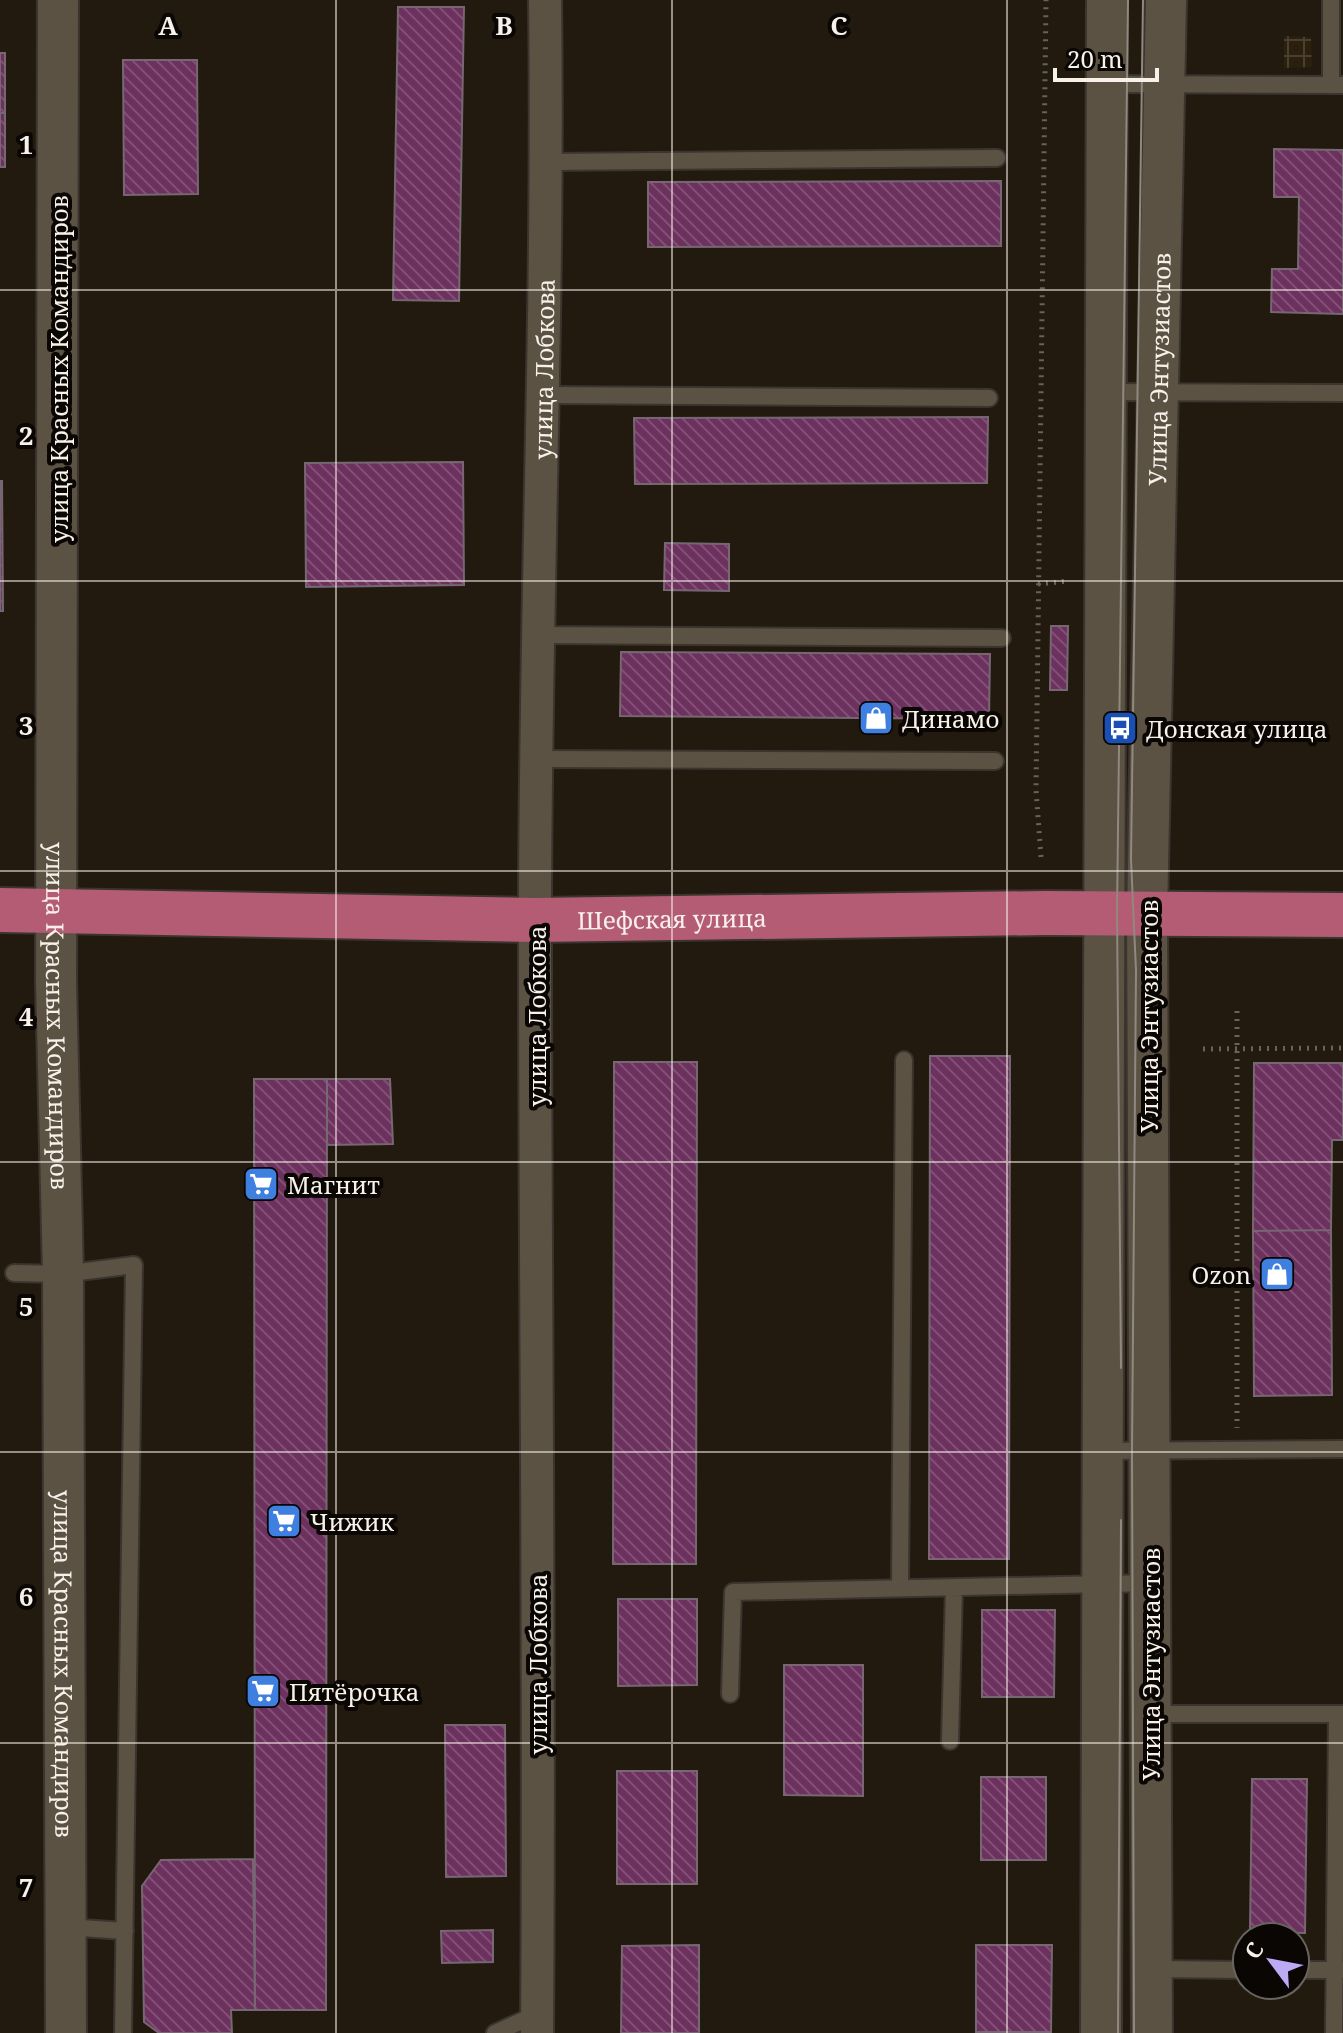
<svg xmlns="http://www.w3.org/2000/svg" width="1343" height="2033" font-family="'Noto Serif',serif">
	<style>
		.industrial { fill: url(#industrial-grid) }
		.building { fill: url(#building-back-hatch); stroke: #766772; stroke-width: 2 }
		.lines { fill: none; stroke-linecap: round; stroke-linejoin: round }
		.service-casing { stroke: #3b342f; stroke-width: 20 }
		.minor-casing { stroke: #3b342f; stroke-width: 36 }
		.tertiary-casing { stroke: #3b342f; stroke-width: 44 }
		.primary-casing { stroke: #3b342f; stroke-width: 48 }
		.path { stroke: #696257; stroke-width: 5; stroke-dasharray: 2 6; stroke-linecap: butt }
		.service { stroke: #5b5244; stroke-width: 16 }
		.minor { stroke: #5b5244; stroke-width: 32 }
		.tertiary { stroke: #5b5244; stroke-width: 40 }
		.primary { stroke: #b45c73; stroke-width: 44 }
		.tram { stroke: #90897f; stroke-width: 2 }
		.grid { fill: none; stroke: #f7f1e9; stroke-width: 2; stroke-opacity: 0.55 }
		.labels { text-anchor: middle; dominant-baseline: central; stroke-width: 8; stroke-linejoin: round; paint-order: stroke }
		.street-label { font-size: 24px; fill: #f7f1e9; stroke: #090603 }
		.poi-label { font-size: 24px; fill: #f7f1e9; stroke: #090603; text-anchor: start }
		.grid-label { font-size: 26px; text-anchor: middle; font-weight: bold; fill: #f7f1e9; stroke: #090603; stroke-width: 8; stroke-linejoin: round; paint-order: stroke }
	</style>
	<defs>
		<pattern id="industrial-grid" width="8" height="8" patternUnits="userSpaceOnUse" patternTransform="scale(2)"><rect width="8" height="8" fill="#2b1f0d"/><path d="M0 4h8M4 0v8" fill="none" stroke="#4a4030"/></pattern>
		<pattern id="building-back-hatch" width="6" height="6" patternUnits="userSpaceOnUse" patternTransform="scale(2)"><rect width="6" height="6" fill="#6c315e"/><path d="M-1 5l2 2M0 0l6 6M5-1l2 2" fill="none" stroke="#824f75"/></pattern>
	</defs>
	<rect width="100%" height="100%" fill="#221a0e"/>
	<path class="industrial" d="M1284 36 1311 37 1312 67 1284 68Z"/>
	<path class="building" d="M398 7H464L459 301 393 300Z
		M0 53H5V113H0Z
		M123 60H197L198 194 124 195Z
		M0 113H5V167H0Z
		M1274 149 1343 150V314L1271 312 1272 269H1298L1299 197H1274Z
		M1001 181V246L648 247V182Z
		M988 417 987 483 635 484 634 418Z
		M463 462 464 585 306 587 305 463Z
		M0 481H2L3 611H0Z
		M665 543 729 544V591L664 590Z
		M1051 626H1068L1067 690H1050Z
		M621 652 990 654 989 719 620 716Z
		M930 1056H1010L1009 1559H929Z
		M614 1062H697L696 1564H613Z
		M1254 1063H1343V1140H1332L1331 1230 1253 1231Z
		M254 1079H327L326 2010H255Z
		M327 1079H390L393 1144 327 1145Z
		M1331 1230 1332 1395 1254 1396 1253 1231Z
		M618 1599H697V1685L618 1686Z
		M982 1610H1055L1054 1697H982Z
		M784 1665H863V1796L784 1795Z
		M445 1725H505L506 1876 446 1877Z
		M617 1771H697V1884H617Z
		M981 1777H1046V1860H981Z
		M1252 1779H1307L1305 1933 1250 1932Z
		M253 1859 255 2010H231L232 2033H159L144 2022 142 1886 161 1860Z
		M493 1930V1962L442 1963 441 1931Z
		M699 1945V2033H621L622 1946Z
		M976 1945H1052L1051 2032H976Z"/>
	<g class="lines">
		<g class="service-casing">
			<path id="service" d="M1331 0V85
				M1107 84 1343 85
				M547 162 997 158
				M1106 392 1343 393
				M544 395 989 398
				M538 635 1002 638
				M538 759 995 761
				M14 1273 63 1274 134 1265 123 2033
				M1103 1451 1343 1449
				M900 1588 904 1060
				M730 1694 733 1592 1150 1583
				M1151 1714H1337
				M950 1741 954 1588
				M67 1927 125 1931
				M1153 1969 1247 1970
				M1295 1970H1341
				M495 2033 537 2014
				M1334 2033 1337 1714H1343"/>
		</g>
		<g class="minor-casing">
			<g id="minor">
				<path id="s1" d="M537 2033C540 1662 535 1291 535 919 535 613 549 307 545 0"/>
			</g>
		</g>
		<g class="tertiary-casing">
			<g id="tertiary">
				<path id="s2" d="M58 0 56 981 63 1274 66 2033"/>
				<path d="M1101 2033 1107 0"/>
				<path id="s3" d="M1152 2033 1147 914 1166 0"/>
			</g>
		</g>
		<g class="primary-casing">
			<g id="primary">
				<path id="s4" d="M0 910 535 920 1045 913 1343 915"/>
			</g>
		</g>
		<path class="path" d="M1038 584 1068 581
			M1041 857 1036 790 1046 0
			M1237 1011V1428
			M1203 1049 1343 1048"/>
		<use href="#service" class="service"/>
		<use href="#minor" class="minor"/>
		<use href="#tertiary" class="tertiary"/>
		<use href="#primary" class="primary"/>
		<path class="tram" d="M1121 1368 1117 913 1128 0
			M1118 2033 1121 1520
			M1134 2033 1132 1450 1136 971 1131 859 1143 0"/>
	</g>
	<path class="grid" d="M336 0V2033M672 0V2033M1007 0V2033M0 290H1343M0 581H1343M0 871H1343M0 1162H1343M0 1452H1343M0 1743H1343"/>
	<defs>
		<g id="shop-square" transform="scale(1.8)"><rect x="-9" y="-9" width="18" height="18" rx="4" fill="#3f7fe0" stroke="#090603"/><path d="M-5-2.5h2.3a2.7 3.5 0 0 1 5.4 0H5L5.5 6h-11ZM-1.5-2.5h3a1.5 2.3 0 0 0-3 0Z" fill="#fff"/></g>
		<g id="bus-square" transform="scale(1.8)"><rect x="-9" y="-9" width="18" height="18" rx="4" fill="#1a4fb4" stroke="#090603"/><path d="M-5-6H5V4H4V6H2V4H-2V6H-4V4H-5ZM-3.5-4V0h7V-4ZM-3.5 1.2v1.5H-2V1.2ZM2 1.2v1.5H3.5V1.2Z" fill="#fff"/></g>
		<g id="supermarket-square" transform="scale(1.8)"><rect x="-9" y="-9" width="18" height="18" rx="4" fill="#3f7fe0" stroke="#090603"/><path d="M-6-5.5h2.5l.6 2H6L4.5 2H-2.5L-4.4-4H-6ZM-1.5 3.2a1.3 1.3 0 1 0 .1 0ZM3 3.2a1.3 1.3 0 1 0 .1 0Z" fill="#fff"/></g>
	</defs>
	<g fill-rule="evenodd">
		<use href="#shop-square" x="876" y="718"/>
		<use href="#bus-square" x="1120" y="728"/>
		<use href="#supermarket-square" x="261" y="1184"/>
		<use href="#shop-square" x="1277" y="1274"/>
		<use href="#supermarket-square" x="284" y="1521"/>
		<use href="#supermarket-square" x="263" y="1691"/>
	</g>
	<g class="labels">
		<g class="street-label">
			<text transform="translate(58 369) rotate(-90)">улица Красных Командиров</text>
			<text stroke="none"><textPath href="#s1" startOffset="1664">улица Лобкова</textPath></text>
			<text stroke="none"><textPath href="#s3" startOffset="1664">Улица Энтузиастов</textPath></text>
			<text stroke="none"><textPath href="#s4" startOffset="672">Шефская улица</textPath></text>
			<text transform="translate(536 1016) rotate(-90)">улица Лобкова</text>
			<text transform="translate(1148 1016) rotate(-90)">Улица Энтузиастов</text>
			<text stroke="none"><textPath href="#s2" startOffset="1016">улица Красных Командиров</textPath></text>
			<text stroke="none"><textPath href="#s2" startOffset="1664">улица Красных Командиров</textPath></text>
			<text transform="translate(537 1664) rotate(-90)">улица Лобкова</text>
			<text transform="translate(1150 1664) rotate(-90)">Улица Энтузиастов</text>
		</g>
		<g class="poi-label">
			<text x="902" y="718">Динамо</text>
			<text x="1146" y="728">Донская улица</text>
			<text x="287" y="1184">Магнит</text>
			<text x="1251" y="1274" text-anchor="end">Ozon</text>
			<text x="310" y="1521">Чижик</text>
			<text x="289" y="1691">Пятёрочка</text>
		</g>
	</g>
	<g class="grid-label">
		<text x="168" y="35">A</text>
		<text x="504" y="35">B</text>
		<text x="839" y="35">C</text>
		<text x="26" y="154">1</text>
		<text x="26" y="445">2</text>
		<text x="26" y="735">3</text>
		<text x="26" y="1026">4</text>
		<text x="26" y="1316">5</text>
		<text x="26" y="1606">6</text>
		<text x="26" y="1897">7</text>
	</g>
	<g transform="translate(1271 1961) rotate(302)"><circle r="38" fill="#090603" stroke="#68645f" stroke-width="2"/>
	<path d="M0-6L14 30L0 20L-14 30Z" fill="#bcaaf5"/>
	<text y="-12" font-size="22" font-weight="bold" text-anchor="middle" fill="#f7f1e9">С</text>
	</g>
	<path d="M1055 68v12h102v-12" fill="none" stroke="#f7f1e9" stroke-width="4"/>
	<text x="1067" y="68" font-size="24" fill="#f7f1e9" stroke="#090603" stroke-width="6" paint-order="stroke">20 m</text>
</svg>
